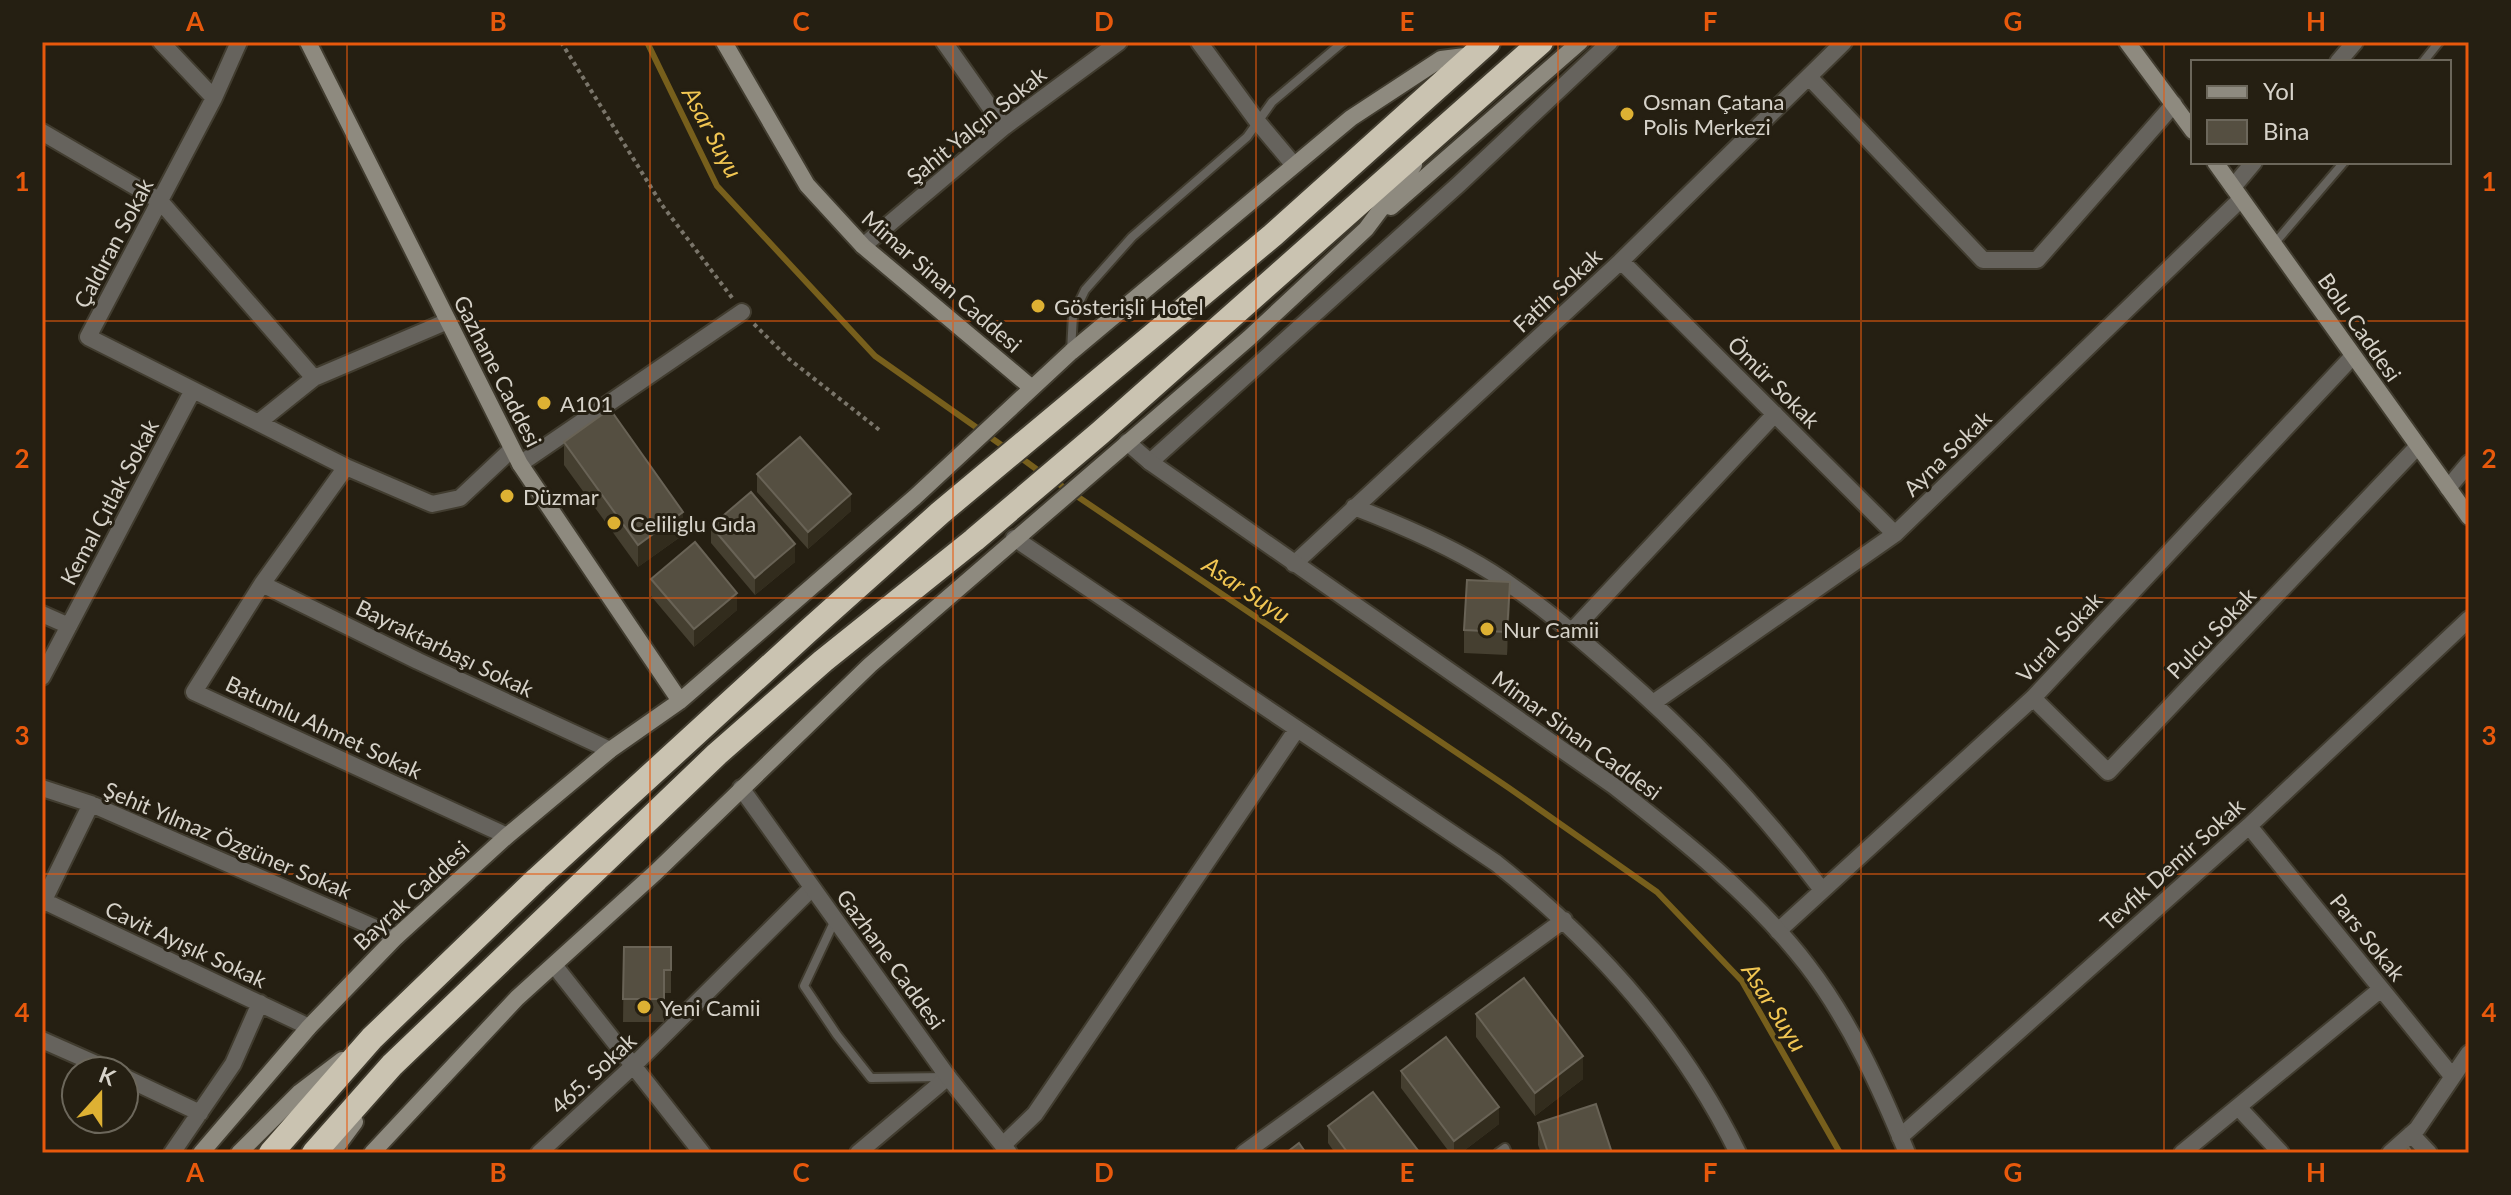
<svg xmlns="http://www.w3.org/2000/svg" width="2511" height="1195" font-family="Lato,sans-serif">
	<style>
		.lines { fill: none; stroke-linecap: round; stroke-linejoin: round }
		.stream { stroke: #775f1c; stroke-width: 6 }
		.service-casing { stroke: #413c2f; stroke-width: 12 }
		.minor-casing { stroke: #413c2f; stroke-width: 20 }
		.tertiary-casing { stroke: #413c2f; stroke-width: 20 }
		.secondary-casing { stroke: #413c2f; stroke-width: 20 }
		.motorway-casing { stroke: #413c2f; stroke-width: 28 }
		.path { stroke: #7a756a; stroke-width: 4; stroke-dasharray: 4 4; stroke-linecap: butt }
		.service { stroke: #66635d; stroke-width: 8 }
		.minor { stroke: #66635d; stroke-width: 16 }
		.tertiary { stroke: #66635d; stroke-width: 16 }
		.secondary { stroke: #8e8a7f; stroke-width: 16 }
		.motorway { stroke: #cac3b1; stroke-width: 24 }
		.wall { fill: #453f30 }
		.shaded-wall { fill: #322c1d }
		.building { fill: #554f41; stroke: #696356; stroke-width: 2 }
		.grid { fill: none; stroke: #e8590c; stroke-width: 2; stroke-opacity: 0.55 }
		.poi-dot { fill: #deb133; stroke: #251f12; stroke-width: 3 }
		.labels { text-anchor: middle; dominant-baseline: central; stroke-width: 6; stroke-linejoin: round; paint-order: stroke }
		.poi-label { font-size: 22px; fill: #d6d2c9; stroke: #251f12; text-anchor: start }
		.street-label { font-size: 22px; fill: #d6d2c9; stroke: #251f12 }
		.water-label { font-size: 24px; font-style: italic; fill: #f2c652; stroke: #251f12 }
		.neatline { fill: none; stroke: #e8590c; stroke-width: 3 }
		.grid-label { font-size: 26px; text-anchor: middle; font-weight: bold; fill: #e8590c }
	</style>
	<rect width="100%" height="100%" fill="#251f12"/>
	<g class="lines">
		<path class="stream" d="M647 42 717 186 875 356 1007 449
			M1017 455 1043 474
			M1053 480 1509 788 1657 892 1742 981 1840 1153"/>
		<g class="service-casing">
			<path id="service" d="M2423 62 2439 42
				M2274 244 2344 162
				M1071 351 1073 315 1085 290 1132 237 1247 137 1272 102 1343 42
				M835 920 804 986 837 1035 871 1078 946 1077
				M1498 1153 1505 1148 1507 1153"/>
		</g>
		<g class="minor-casing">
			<path id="minor" d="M161 42 214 98
				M239 42 214 98 88 337 346 467 432 504 460 498 512 449
				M944 42 1004 127
				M1199 42 1257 121 1293 164
				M2338 62 2355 42
				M1809 77 1983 260H2037L2174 104
				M42 132 160 201 314 378
				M2233 187 2254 162
				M863 246 1004 127 1119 42
				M1621 261 1895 534
				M259 422 314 378 448 321
				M1150 462 1459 184 1610 42
				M520 464 742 312
				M346 467 262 584 194 692 507 836
				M2448 488 2469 463
				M1354 507C1401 525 1448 545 1491 572 1535 600 1575 634 1615 669 1692 736 1760 808 1822 890
				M1014 538 1496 863C1597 943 1681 1037 1738 1153
				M1294 564 1621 261 1844 42
				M262 584 418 661 610 750
				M42 614 69 626
				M1572 631 1775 414
				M42 677 193 390
				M2033 698 2108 772 2418 446
				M1653 703 1895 534 2241 199
				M42 788 91 804 396 937
				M2249 826 2452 1076
				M44 901 309 1027
				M42 904 91 804
				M1778 931 2033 698 2353 356
				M554 965 702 1153
				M42 1040 112 1071
				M124 1077 200 1113
				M2239 1108 2281 1153
				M2411 1134 2429 1153
				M1900 1137 2249 826 2469 619
				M1003 1145 1035 1114 1297 729
				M172 1153 233 1064 260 1003
				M539 1153 633 1066 812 888
				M858 1153 948 1077
				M1244 1153 1564 920
				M2182 1153 2381 989
				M2390 1153 2417 1129 2469 1053"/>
		</g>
		<g class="tertiary-casing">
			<path id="tertiary" d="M1127 442 1150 462 1614 786C1682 839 1754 896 1807 965 1850 1021 1880 1087 1907 1153
				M741 788 948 1077 1009 1153"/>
		</g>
		<g class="secondary-casing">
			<path id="secondary" d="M308 42 520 464 680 701
				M724 42 807 185 863 246 1032 388
				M2127 42 2193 131
				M2215 162 2469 517
				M1391 207 1580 42
				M201 1153 309 1027 396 937 507 836 610 750 680 701 915 497 1071 352 1351 118 1441 59 1473 55
				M239 1153 300 1092 342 1060
				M332 1153 355 1122
				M372 1153 517 998 656 872 870 665 1249 338 1366 229 1414 165"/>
		</g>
		<g class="motorway-casing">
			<path id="motorway" d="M271 1153 372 1038 537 879 807 632 940 513 1273 235 1488 42
				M314 1153 392 1065 717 754 823 661 974 540 1100 433 1541 42"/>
		</g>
		<path class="path" d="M561 42 662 205 733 299
			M754 324 789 359 882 432"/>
		<use href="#service" class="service"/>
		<use href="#minor" class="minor"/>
		<use href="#tertiary" class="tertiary"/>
		<use href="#secondary" class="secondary"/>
		<use href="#motorway" class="motorway"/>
	</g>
	<path class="wall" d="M564 442 683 535 638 567 564 465Z
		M757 474 851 511 808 549 757 492Z
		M711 526 795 562 755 595 711 543Z
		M651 579 737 610 694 647 651 596Z
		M1510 605 1507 655 1464 653V630Z
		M624 947H671V993H664V1022H623Z
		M1476 1014 1583 1079 1535 1116 1476 1037Z
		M1401 1071 1499 1124 1461 1153H1450L1401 1088Z
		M1538 1123 1612 1153H1541L1538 1145Z
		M1328 1126 1420 1153H1335L1328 1143Z"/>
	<path class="shaded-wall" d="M851 494V511L808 549V532Z
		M683 512V535L638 567V545Z
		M795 544V562L755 595V578Z
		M1510 582V605L1507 655V632Z
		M737 593V610L694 647V629Z
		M1583 1056V1079L1535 1116V1093Z
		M1499 1107V1124L1461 1153H1454V1141Z"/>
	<path class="building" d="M610 409 683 512 638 545 564 442Z
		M800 437 851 494 808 532 757 474Z
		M751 492 795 544 755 578 711 526Z
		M695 542 737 593 694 629 651 579Z
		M1467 580 1510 582 1507 632 1464 630Z
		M624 947H671V970H664V999H623Z
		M1524 978 1583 1056 1535 1093 1476 1014Z
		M1446 1037 1499 1107 1454 1141 1401 1071Z
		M1373 1092 1420 1153H1348L1328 1126Z
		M1596 1104 1612 1153H1548L1538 1123Z
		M1299 1143 1306 1153H1286Z
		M2408 1147 2413 1153H2402Z"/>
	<path class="grid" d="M347 42V1153M650 42V1153M953 42V1153M1256 42V1153M1558 42V1153M1861 42V1153M2164 42V1153M42 321H2469M42 598H2469M42 874H2469"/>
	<g class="poi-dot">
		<circle cx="1627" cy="114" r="8"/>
		<circle cx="1038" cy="306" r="8"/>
		<circle cx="544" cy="403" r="8"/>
		<circle cx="507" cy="496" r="8"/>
		<circle cx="614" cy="523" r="8"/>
		<circle cx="1487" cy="629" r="8"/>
		<circle cx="644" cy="1007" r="8"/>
	</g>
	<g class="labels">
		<g class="poi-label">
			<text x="1643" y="101">Osman Çatana<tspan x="1643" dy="25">Polis Merkezi</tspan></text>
			<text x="1054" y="306">Gösterişli Hotel</text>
			<text x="560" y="403">A101</text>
			<text x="523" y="496">Düzmar</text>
			<text x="630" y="523">Celiliglu Gıda</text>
			<text x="1503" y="629">Nur Camii</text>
			<text x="660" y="1007">Yeni Camii</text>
		</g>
		<g class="street-label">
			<text transform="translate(976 125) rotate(-39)">Şahit Yalçın Sokak</text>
			<text transform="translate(113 243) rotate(-62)">Çaldıran Sokak</text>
			<text transform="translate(942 281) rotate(41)">Mimar Sinan Caddesi</text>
			<text transform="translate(1557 290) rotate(-43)">Fatih Sokak</text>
			<text transform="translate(2360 327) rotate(55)">Bolu Caddesi</text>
			<text transform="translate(498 371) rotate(63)">Gazhane Caddesi</text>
			<text transform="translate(1774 382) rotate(45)">Ömür Sokak</text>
			<text transform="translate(1947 453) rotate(-44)">Ayna Sokak</text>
			<text transform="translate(109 502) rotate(-62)">Kemal Çıtlak Sokak</text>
			<text transform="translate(2211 633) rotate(-46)">Pulcu Sokak</text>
			<text transform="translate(2059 637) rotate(-47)">Vural Sokak</text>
			<text transform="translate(445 648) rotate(26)">Bayraktarbaşı Sokak</text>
			<text transform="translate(324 727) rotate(25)">Batumlu Ahmet Sokak</text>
			<text transform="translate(1577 735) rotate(36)">Mimar Sinan Caddesi</text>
			<text transform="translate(228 840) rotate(23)">Şehit Yılmaz Özgüner Sokak</text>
			<text transform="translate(2172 864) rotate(-42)">Tevfik Demir Sokak</text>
			<text transform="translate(411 895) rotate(-43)">Bayrak Caddesi</text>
			<text transform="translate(2368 937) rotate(51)">Pars Sokak</text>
			<text transform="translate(186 944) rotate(25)">Cavit Ayışık Sokak</text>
			<text transform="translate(891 959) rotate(54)">Gazhane Caddesi</text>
			<text transform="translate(593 1073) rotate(-43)">465. Sokak</text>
		</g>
		<g class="water-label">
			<text transform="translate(713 132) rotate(62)">Asar Suyu</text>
			<text transform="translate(1247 589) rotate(34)">Asar Suyu</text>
			<text transform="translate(1775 1007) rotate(58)">Asar Suyu</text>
		</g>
	</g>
	<rect width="2511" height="1195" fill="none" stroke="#251f12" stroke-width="88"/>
	<rect x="2191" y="60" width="260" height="104" fill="#251f12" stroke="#6c675b" stroke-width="2"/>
	<rect x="2207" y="86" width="40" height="12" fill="#8e8a7f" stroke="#6c675b" stroke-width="2"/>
	<text x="2263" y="100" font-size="24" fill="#d6d2c9">Yol</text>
	<rect x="2207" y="120" width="40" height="24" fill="#554f41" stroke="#6c675b" stroke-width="2"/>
	<text x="2263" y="140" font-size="24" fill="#d6d2c9">Bina</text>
	<g transform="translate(100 1095) rotate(21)"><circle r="38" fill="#251f12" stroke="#6c675b" stroke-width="2"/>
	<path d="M0-6L14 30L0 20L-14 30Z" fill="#deb133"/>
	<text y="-12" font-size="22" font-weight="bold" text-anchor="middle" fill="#d6d2c9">K</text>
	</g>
	<rect x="44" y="44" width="2423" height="1107" class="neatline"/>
	<g class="grid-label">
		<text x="195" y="31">A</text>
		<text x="498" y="31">B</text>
		<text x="801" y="31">C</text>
		<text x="1104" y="31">D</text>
		<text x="1407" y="31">E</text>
		<text x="1710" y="31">F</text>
		<text x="2013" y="31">G</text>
		<text x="2316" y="31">H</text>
		<text x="22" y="191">1</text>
		<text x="2489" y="191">1</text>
		<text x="22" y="468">2</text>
		<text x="2489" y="468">2</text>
		<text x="22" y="745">3</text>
		<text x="2489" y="745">3</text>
		<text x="22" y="1022">4</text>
		<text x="2489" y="1022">4</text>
		<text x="195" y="1182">A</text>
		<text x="498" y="1182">B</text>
		<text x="801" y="1182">C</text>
		<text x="1104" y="1182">D</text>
		<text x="1407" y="1182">E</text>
		<text x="1710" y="1182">F</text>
		<text x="2013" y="1182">G</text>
		<text x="2316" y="1182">H</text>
	</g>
</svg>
